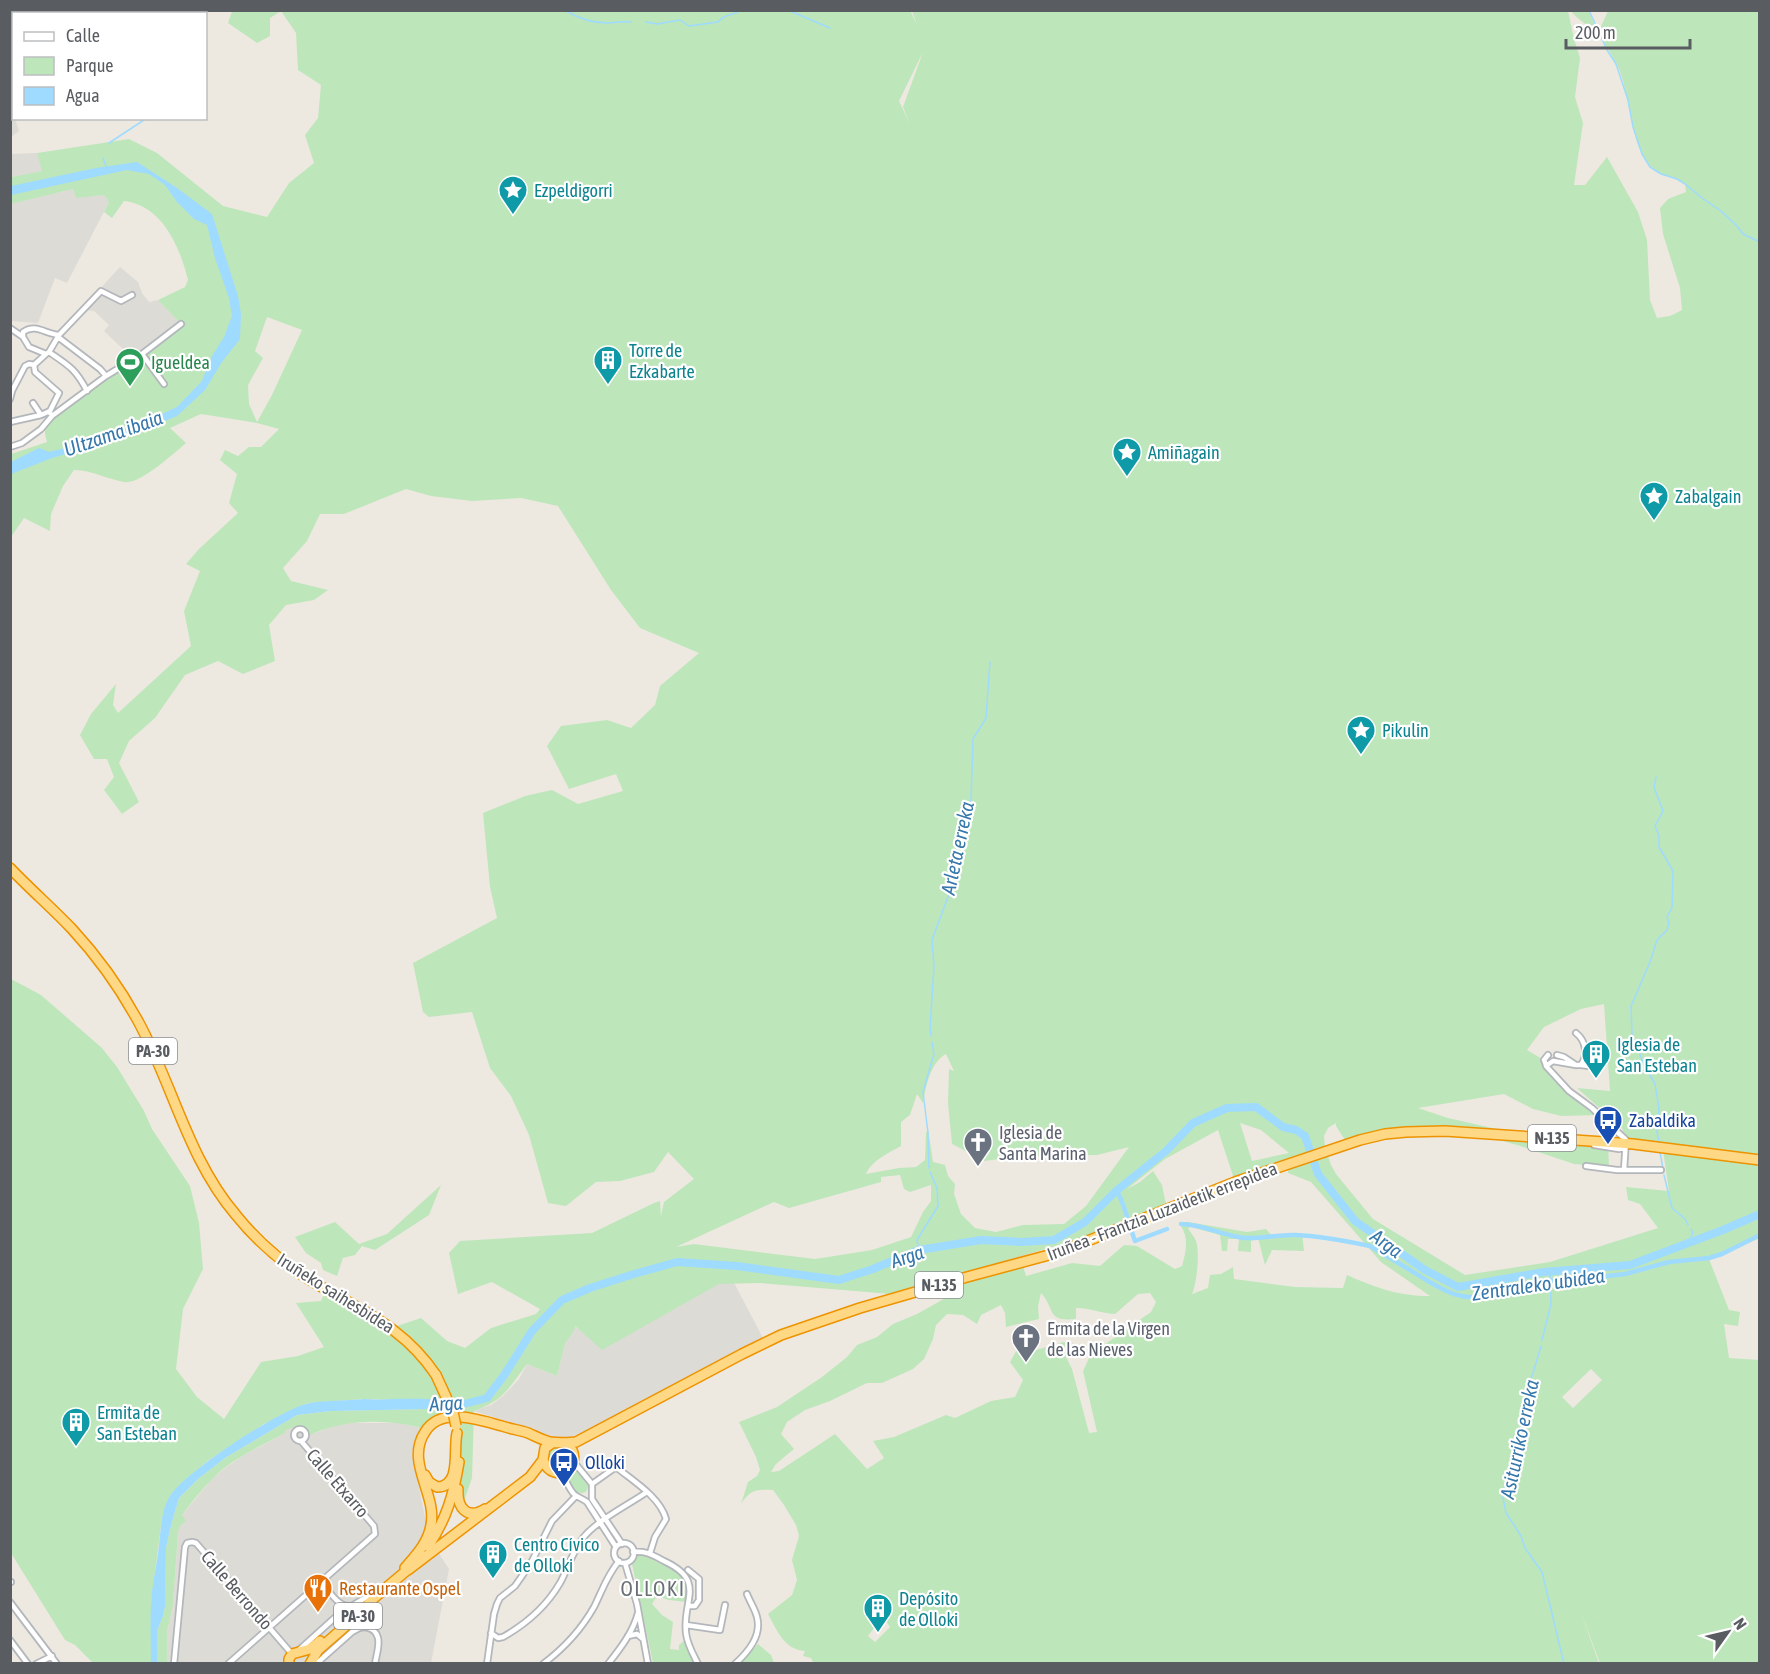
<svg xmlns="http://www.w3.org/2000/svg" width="1770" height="1674" font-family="'Asap Condensed',sans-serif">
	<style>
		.industrial { fill: #dddbd5 }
		.green { fill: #bee6bb; fill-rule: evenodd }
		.water { fill: #9edbff }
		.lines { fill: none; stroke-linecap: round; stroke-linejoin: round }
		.stream { stroke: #9edbff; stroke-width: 1.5 }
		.canal { stroke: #9edbff; stroke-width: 4.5 }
		.river { stroke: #9edbff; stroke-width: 8 }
		.street-casing { stroke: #b3b7bc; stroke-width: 8 }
		.highway-casing { stroke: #ed9300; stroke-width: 12 }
		.street { stroke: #fff; stroke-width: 4.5 }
		.highway { stroke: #ffd885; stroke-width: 9 }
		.highway-bridge-casing { stroke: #ed9300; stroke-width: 12; stroke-linecap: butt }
		.highway-bridge { stroke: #ffd885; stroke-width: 9 }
		.labels { text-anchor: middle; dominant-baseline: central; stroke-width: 4.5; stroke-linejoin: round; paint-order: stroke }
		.shield { fill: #fff; stroke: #8b8e91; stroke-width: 1.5 }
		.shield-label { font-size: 16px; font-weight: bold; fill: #595d62 }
		.culture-label { font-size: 18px; fill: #0d838f; stroke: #fff; text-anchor: start }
		.leisure-label { font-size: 18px; fill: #27864d; stroke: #fff; text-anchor: start }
		.transit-label { font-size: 18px; fill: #164399; stroke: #fff; text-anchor: start }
		.worship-label { font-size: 18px; fill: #5b616d; stroke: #fff; text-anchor: start }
		.street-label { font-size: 18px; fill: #595d62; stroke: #fff }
		.food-label { font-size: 18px; fill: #c56008; stroke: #fff; text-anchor: start }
		.water-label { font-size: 20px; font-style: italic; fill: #3677ac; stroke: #fff }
		.quarter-label { font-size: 21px; letter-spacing: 1.5px; fill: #6a7074; stroke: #fff }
	</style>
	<rect width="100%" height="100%" fill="#ede9e0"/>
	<path class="industrial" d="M10 19 14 28V104L11 106 14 118 15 119 19 131 11 137Z
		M37 153 43 171 11 177 10 154Z
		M73 189 76 197 104 195 109 202 67 283 55 278 38 323 11 321 10 204Z
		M120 267 138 282 142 293 149 302 158 300 181 324 143 356 140 352 130 358 123 349 104 331 109 325 94 311 85 310 61 331Z
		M731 1277 763 1338 597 1427 570 1437H551L516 1424 474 1411 491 1405 503 1396 519 1379 527 1364 557 1376 565 1344 574 1331V1326L586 1335Z
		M351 1423H399L422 1428 412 1453 426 1522 420 1556 438 1552 449 1569 431 1663 167 1664V1632L173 1605 178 1532 182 1515 212 1479 225 1468 244 1455 285 1433 286 1430 300 1425 306 1428 312 1434 341 1424Z"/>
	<path class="green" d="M910 10 917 25 912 11H1568L1574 39 1580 58 1575 97 1583 123 1574 185H1585L1607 157 1638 212 1647 240 1650 300 1657 318 1670 316 1682 310 1680 288 1663 234 1660 208 1668 199 1686 192 1685 184C1675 177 1661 176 1652 168 1628 144 1632 93 1616 63 1612 56 1601 36 1596 32 1587 24 1578 20 1571 11H1589L1598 33 1608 11H1759L1760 1238 1709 1259 1729 1310 1740 1312 1738 1326 1724 1324 1729 1358 1759 1360V1663H1600L1580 1610 1599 1663 814 1664 811 1658 803 1656 805 1651C784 1650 777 1630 768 1614L792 1595 797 1580 792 1560 799 1536 796 1525 784 1505 773 1490C757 1489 750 1489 741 1504L748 1482 757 1476 760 1470 756 1457 739 1422 777 1407 822 1377 847 1357 857 1345 877 1337 893 1324 917 1314 958 1291 959 1284 1022 1262 1026 1276 1072 1263 1100 1266 1124 1245 1137 1246 1175 1269 1182 1266C1186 1251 1189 1239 1181 1226L1188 1222 1247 1232 1266 1229 1271 1235 1302 1233 1304 1251 1272 1250 1265 1265 1258 1238 1251 1241V1252L1238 1251 1239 1239H1228L1227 1251H1222L1220 1235 1191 1227 1188 1228C1190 1232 1194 1236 1196 1241 1200 1252 1197 1283 1192 1294L1208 1288 1210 1275 1221 1274 1233 1267 1234 1279 1295 1287 1343 1288 1347 1275C1377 1288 1398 1296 1430 1296L1381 1262 1311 1182 1288 1173 1289 1160 1235 1182 1218 1130 1165 1159 1127 1189 1140 1182 1153 1171 1162 1185 1167 1209 1097 1234 891 1294 760 1283 719 1284 602 1350 575 1326 574 1331 565 1344 557 1376 527 1364C508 1389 504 1400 474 1411L472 1478 464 1501H458L460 1476 453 1412 422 1428C384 1419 349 1419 312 1434L309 1435 306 1428 301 1425 286 1430 285 1433C265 1444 242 1454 223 1469 208 1482 194 1499 182 1515L186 1521 180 1526 178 1532 173 1605 167 1632V1663H157V1631L163 1616 165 1606 166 1548 171 1525 179 1498 198 1479 225 1458 297 1415 331 1411 428 1409 450 1405 449 1401 365 1399 308 1403 264 1424 209 1460 183 1482 170 1496 162 1518 151 1603V1663H93L75 1645 65 1640 11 1553V979L41 995 102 1048 117 1067 144 1111 152 1129 190 1186 199 1223 203 1269 183 1309 176 1369 197 1397 224 1419 261 1362 298 1356 324 1347 296 1303 321 1301 326 1290 391 1328 421 1318 447 1341 465 1348 491 1328 536 1314 540 1309 492 1282 458 1294 449 1253 460 1241 592 1233 654 1203 660 1201 661 1216 664 1202 694 1179 668 1152 654 1172 620 1181 596 1182 566 1206 548 1203 529 1135 511 1096 490 1068 472 1012 429 1017 423 1012 413 963 497 918 490 887 483 813 525 796 552 790 578 804 623 791 616 774 569 789 547 746 561 726 607 720 631 728 655 705 660 686 699 653 640 628 611 590 558 506 521 498 472 501 431 496 406 489 344 514H320L307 541 283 568 291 581 328 590 314 600 286 605 269 625 275 661 243 674 218 661 185 675 155 718 129 741 119 763 139 802 122 814 104 790 114 777 107 759H94L80 735 91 714 116 684 113 705 118 713 191 646 184 611 200 571 186 564 199 549 238 513 229 503 237 474 220 460 225 450 238 456 249 447H261L279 429 257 423 201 414 170 428 186 443C174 453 140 485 124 482 106 479 92 470 74 470L63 486 51 514 50 531 24 518 11 537V454L47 442C46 438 45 435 45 432 46 417 78 403 89 392L141 357 181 324 158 300 185 287 188 280C180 247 162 205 124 201L112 218 104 212 109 202 104 195 76 198 73 189 11 204V177L42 171 37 153 129 139 157 153 223 206 267 217 289 183 314 163 305 135 318 118 321 85 298 70 296 33 281 11 270 18V36L257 43 228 23 232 11ZM923 52 903 107 910 124 899 101ZM267 317 302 330 272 395 257 422 249 404 248 385 263 358 255 351ZM1604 1004 1610 1091 1577 1088 1622 1128 1626 1140 1663 1150 1669 1191 1626 1187 1628 1200 1640 1204 1658 1228 1550 1262 1465 1275 1373 1219 1336 1174 1331 1165 1325 1147 1324 1136 1328 1128 1336 1123V1126L1345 1140 1397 1133 1481 1135 1517 1145 1574 1164 1609 1167 1608 1142 1527 1136 1448 1118 1418 1108 1504 1094 1533 1109 1561 1116 1599 1115 1549 1070 1544 1060 1527 1050 1544 1027 1581 1009ZM946 1054 954 1071 949 1069 948 1103 952 1144 985 1161 1020 1156 1097 1155 1129 1147 1086 1206 1064 1224 1023 1225 996 1232 975 1228 961 1214 954 1194 955 1184 948 1176 945 1165 933 1162 928 1129 926 1133 925 1160 916 1167 899 1168 866 1174C872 1160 889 1153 901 1146V1122L910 1115 917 1094 923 1103C926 1086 930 1063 946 1054ZM1240 1123 1261 1130 1289 1153 1252 1161ZM900 1175 904 1189 910 1192 931 1185V1201L923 1212 911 1237 872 1250 815 1259 694 1244 676 1247 774 1202 789 1208 881 1182V1177ZM1041 1293C1056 1310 1046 1322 1076 1319V1308C1090 1308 1101 1313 1115 1314L1138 1294 1150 1293 1156 1302 1151 1312 1091 1354 1083 1371 1097 1432 1089 1433 1072 1369 1066 1357 1084 1349 1075 1344 1064 1342 1029 1352 1018 1348 1010 1362 1023 1380 1015 1397 991 1401 955 1418 946 1415 894 1437 873 1441 884 1458 867 1469 835 1434 779 1471 771 1472 776 1464 794 1449 781 1434 787 1422 805 1410 830 1401 867 1383H882L913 1369 924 1359 933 1339 936 1325 947 1314 963 1315 977 1324 981 1315 1001 1305 1005 1313 1006 1327 1039 1319 1038 1306ZM1591 1369 1602 1380 1573 1408 1562 1397ZM883 1616 890 1627 875 1642 868 1636Z
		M441 1185 429 1215 375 1250 362 1246 355 1255 343 1258 337 1276 323 1270 321 1263 306 1253 295 1237 335 1222 359 1244 387 1234Z
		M547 1457a11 11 0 1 1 22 0a11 11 0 1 1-22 0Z
		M574 1470C580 1471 586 1479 589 1485L586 1492 582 1493 575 1492 568 1476Z
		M638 1555C645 1555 649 1558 655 1561 679 1572 687 1573 687 1602L669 1600 657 1596 652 1604 662 1615 673 1622 670 1649 679 1650V1645L684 1641 695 1663H653L632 1564Z
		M758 1644 771 1655 774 1663H741Z"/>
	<path class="water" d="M137 162 177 188 212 214 238 296 241 314 240 339 222 362 205 390 177 416 125 437 52 458 11 474V462L39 448 49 452 101 439 151 419 177 407 202 381 212 356 224 337 232 316 229 298 215 258 207 225 194 219 177 202 165 185 149 174 127 170 11 195V186L96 168Z
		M365 1399C390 1401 433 1395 456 1404L428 1409 331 1411 297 1415 225 1458 198 1479 179 1498 171 1525 166 1548 165 1606 163 1616 157 1631V1663L151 1664C151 1644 150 1624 151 1604 152 1584 157 1565 159 1545 161 1528 161 1511 170 1496 185 1472 282 1408 310 1403 327 1400 347 1401 365 1399Z"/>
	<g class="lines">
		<path class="stream" d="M564 10C576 17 592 23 607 23 615 23 622 21 631 22
			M769 10 790 11 830 28
			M1589 10 1607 50 1616 64 1628 100 1633 127 1642 154 1650 167 1661 174 1677 179 1685 184 1702 198 1721 211 1737 226 1743 234 1760 242
			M646 22 657 24 680 20 689 26 718 22C727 12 732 17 741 10
			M109 143 147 118
			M103 158 106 166
			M931 1036 930 1029 934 966 932 940 952 886 955 853 967 822 971 800 973 739 986 718 990 662
			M1635 1042 1632 1035 1631 1006 1650 962 1657 940 1667 930 1669 923 1667 917 1672 908 1673 871 1659 847V836L1655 826 1663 811 1654 787 1656 777
			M1638 1050 1644 1065 1655 1084 1659 1108 1657 1132 1659 1143
			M1660 1152 1663 1169
			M929 1168 928 1133 923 1092 934 1054 932 1042
			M1664 1175 1672 1208 1685 1219 1688 1225
			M1688 1243 1693 1233 1691 1229
			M919 1250 917 1240 938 1206 937 1188 930 1172
			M1542 1340 1551 1304 1550 1272
			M1541 1346 1534 1370 1526 1392 1528 1407 1511 1463 1510 1475 1504 1490 1503 1498 1506 1513 1521 1536 1525 1548 1542 1572 1564 1664"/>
		<path class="canal" d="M1117 1191C1125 1206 1129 1224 1135 1241L1167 1229
			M1181 1224C1203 1224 1223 1236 1245 1238 1262 1239 1279 1234 1296 1235 1321 1236 1346 1241 1370 1246 1383 1254 1397 1262 1410 1270 1435 1285 1463 1307 1492 1292L1497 1295 1518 1287 1556 1280H1572L1625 1274 1669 1262 1709 1258 1722 1254 1760 1235"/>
		<path class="river" d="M446 1403 464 1404 487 1398 505 1374 532 1331 562 1300 590 1288 634 1274 677 1262 737 1266 839 1280 873 1269 919 1250 981 1240 1022 1242 1054 1240 1085 1222 1116 1191 1166 1151 1193 1123 1227 1108 1256 1107 1283 1127 1296 1130 1305 1136 1318 1174 1355 1221 1425 1270 1458 1287 1544 1272 1630 1265 1723 1230 1760 1214"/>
		<g class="street-casing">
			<path id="street" d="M10 328 23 337 29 347 46 354 49 352C68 365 76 369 87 391
				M23 337V332C36 323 45 334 59 335
				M58 337 100 369 106 376
				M49 352 59 335 101 291 121 301 132 295
				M142 354 164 384
				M34 365 35 372 59 393 50 411
				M10 399 12 391 25 366 29 364 34 365 46 354
				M33 403 41 415
				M10 422 41 415 50 411V413
				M10 447 22 443 41 429 52 416 106 376 142 354 181 324
				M1557 1055 1564 1057 1576 1065
				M1546 1065 1544 1060 1548 1055
				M1576 1065 1553 1061 1546 1066 1569 1091 1592 1108 1626 1140 1624 1170
				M1576 1065H1581C1588 1055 1586 1041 1576 1033
				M1581 1065 1597 1067
				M1594 1145 1619 1149 1626 1147
				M1586 1166 1617 1170H1661
				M294 1435a6 6 0 1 1 12 0a6 6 0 1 1-12 0Z
				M573 1461 592 1484V1499L622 1544
				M562 1472C565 1479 568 1487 573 1493 576 1497 582 1498 587 1502L616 1547
				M592 1484 616 1467C633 1481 660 1497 666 1519L655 1537 650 1553
				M614 1553a10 10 0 1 1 20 0a10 10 0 1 1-20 0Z
				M633 1552C648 1551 652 1555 664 1561 707 1581 682 1600 686 1633 687 1644 693 1654 698 1664
				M625 1563 637 1604 648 1664
				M688 1570 699 1579V1600L695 1606H689
				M10 1582H11
				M322 1582C329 1591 338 1607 350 1606
				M10 1602 57 1664
				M686 1625 720 1630 725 1605
				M354 1631C362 1625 375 1626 378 1638 380 1646 376 1656 375 1664
				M491 1633 498 1638 503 1637C526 1624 546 1607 560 1583 568 1569 572 1552 583 1538 596 1521 628 1505 647 1492
				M628 1636 637 1634 643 1639
				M10 1640 28 1664
				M299 1650 340 1613 370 1595
				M36 1664 52 1656
				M174 1664 185 1547 187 1543 192 1542 196 1543 292 1654
				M228 1664 375 1534 374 1526 301 1441
				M316 1664 352 1632 358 1618
				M487 1664 494 1614 497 1604 500 1598 515 1586 531 1563 552 1521 576 1496
				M543 1664C563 1649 581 1630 594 1607 602 1591 607 1575 619 1561
				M608 1664C620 1649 633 1632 638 1613
				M735 1664C748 1652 762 1636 757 1617 755 1609 750 1602 747 1594"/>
		</g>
		<g class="highway-casing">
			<path id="highway" d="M10 868C30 889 52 908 72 929 97 956 120 988 138 1021 173 1085 188 1159 236 1215 256 1240 280 1261 307 1278 357 1310 401 1323 436 1375
				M543 1460C554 1488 588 1463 567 1444
				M425 1475 429 1482 437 1487C462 1487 453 1449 457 1433
				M458 1489C457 1508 467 1520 485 1509
				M428 1546C446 1521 454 1493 459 1462
				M405 1568C416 1555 428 1543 431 1525 437 1494 405 1462 425 1432 441 1406 479 1420 502 1426 510 1429 520 1430 528 1433 535 1436 542 1440 550 1442 555 1443 570 1443 576 1442L742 1354 781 1335 860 1308 967 1277 1060 1252 1235 1182 1360 1140 1385 1134 1406 1132 1445 1131 1633 1144 1760 1160
				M408 1570 530 1477 543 1460 545 1448 552 1443
				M289 1664V1659L292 1654 310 1649 320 1641
				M310 1664 318 1650 356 1617 374 1598 412 1566"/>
		</g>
		<use href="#street" class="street"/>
		<use href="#highway" class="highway"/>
		<g class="highway-bridge-casing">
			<path id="highway-bridge" d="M436 1375 453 1412 456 1426"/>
		</g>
		<use href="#highway-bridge" class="highway-bridge"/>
	</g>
	<defs>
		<g id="sight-pin" transform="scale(1.5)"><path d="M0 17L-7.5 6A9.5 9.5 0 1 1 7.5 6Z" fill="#0f9aa8" stroke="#fff"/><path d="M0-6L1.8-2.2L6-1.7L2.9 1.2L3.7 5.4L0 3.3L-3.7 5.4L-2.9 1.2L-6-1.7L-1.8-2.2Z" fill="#fff"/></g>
		<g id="building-pin" transform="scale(1.5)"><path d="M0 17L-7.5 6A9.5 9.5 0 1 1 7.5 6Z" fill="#0f9aa8" stroke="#fff"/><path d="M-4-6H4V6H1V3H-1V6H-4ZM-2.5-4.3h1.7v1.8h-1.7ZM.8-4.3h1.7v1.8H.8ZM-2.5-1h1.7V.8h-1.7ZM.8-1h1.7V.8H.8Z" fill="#fff"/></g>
		<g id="stadium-pin" transform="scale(1.5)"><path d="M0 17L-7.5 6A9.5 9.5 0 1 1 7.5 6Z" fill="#2e9e5b" stroke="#fff"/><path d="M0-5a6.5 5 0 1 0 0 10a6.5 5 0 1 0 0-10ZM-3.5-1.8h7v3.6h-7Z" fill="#fff"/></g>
		<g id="bus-pin" transform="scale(1.5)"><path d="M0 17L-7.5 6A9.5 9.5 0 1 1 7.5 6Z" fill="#1a4fb4" stroke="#fff"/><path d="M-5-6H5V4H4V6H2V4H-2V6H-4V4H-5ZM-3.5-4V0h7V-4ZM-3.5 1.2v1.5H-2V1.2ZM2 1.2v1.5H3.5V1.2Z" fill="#fff"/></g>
		<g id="church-pin" transform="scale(1.5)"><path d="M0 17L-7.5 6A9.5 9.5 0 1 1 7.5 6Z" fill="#6b7280" stroke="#fff"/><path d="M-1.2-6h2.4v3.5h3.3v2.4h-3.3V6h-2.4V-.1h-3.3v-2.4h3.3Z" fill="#fff"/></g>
		<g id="restaurant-pin" transform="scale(1.5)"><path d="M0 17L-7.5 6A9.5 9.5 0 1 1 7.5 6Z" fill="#e8710a" stroke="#fff"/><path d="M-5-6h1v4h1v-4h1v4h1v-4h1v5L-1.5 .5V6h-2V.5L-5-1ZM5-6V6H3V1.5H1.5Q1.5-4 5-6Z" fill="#fff"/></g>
	</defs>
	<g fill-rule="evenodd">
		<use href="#sight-pin" x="513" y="190"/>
		<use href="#building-pin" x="608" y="360"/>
		<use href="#stadium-pin" x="130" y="362"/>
		<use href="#sight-pin" x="1127" y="452"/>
		<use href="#sight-pin" x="1654" y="496"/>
		<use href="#sight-pin" x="1361" y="730"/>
		<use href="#building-pin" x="1596" y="1054"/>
		<use href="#bus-pin" x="1608" y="1120"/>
		<use href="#church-pin" x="978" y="1142"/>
		<use href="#church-pin" x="1026" y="1338"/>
		<use href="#building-pin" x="76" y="1422"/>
		<use href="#bus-pin" x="564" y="1462"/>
		<use href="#building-pin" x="493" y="1554"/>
		<use href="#restaurant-pin" x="318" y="1588"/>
		<use href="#building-pin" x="878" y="1608"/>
	</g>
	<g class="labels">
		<g class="shield">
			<rect x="129" y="1038" width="48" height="26" rx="4.5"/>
			<rect x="1528" y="1125" width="48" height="26" rx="4.5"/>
			<rect x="915" y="1272" width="48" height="26" rx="4.5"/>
			<rect x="334" y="1603" width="48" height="26" rx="4.5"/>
		</g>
		<g class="shield-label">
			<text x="153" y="1051">PA-30</text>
			<text x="1552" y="1138">N-135</text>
			<text x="939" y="1285">N-135</text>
			<text x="358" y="1616">PA-30</text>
		</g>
		<g class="culture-label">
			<text x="534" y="190">Ezpeldigorri</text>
			<text x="629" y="350">Torre de<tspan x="629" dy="21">Ezkabarte</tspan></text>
			<text x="1148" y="452">Amiñagain</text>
			<text x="1675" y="496">Zabalgain</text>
			<text x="1382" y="730">Pikulin</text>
			<text x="1617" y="1044">Iglesia de<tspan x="1617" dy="21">San Esteban</tspan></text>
			<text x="97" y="1412">Ermita de<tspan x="97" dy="21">San Esteban</tspan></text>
			<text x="514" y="1544">Centro Cívico<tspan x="514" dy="21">de Olloki</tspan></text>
			<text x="899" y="1598">Depósito<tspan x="899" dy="21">de Olloki</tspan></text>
		</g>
		<g class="leisure-label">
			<text x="151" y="362">Igueldea</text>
		</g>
		<g class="transit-label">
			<text x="1629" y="1120">Zabaldika</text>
			<text x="585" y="1462">Olloki</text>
		</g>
		<g class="worship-label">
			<text x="999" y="1132">Iglesia de<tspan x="999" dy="21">Santa Marina</tspan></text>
			<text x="1047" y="1328">Ermita de la Virgen<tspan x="1047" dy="21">de las Nieves</tspan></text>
		</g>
		<g class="street-label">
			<text transform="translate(1162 1211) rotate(-21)">Iruñea - Frantzia Luzaidetik errepidea</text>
			<text transform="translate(336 1293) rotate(32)">Iruñeko saihesbidea</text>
			<text transform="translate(338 1483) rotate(49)">Calle Etxarro</text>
			<text transform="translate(237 1590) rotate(49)">Calle Berrondo</text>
		</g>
		<g class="food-label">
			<text x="339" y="1588">Restaurante Ospel</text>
		</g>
		<g class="water-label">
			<text transform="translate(113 433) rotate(-19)">Ultzama ibaia</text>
			<text transform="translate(957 848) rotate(-78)">Arleta erreka</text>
			<text transform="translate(1387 1243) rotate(36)">Arga</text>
			<text transform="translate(907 1256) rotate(-18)">Arga</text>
			<text transform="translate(1538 1284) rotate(-8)">Zentraleko ubidea</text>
			<text transform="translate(446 1403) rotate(-3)">Arga</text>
			<text transform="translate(1519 1439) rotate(-78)">Asiturriko erreka</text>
		</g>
		<g class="quarter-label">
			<text x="653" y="1588">OLLOKI</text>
		</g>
	</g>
	<rect width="1770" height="1674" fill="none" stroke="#595d62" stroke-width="24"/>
	<rect x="12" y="12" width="195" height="108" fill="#ffffff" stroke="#bdbec0" stroke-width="1.5"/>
	<rect x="24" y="32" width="30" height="9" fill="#ffffff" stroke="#bdbec0" stroke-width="1.5"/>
	<text x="66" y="42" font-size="18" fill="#595d62">Calle</text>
	<rect x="24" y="57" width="30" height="18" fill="#bee6bb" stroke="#bdbec0" stroke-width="1.5"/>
	<text x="66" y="72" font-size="18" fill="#595d62">Parque</text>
	<rect x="24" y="87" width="30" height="18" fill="#9edbff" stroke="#bdbec0" stroke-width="1.5"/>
	<text x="66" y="102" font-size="18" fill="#595d62">Agua</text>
	<g transform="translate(1728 1632) rotate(56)" stroke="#ffffff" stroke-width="4.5" paint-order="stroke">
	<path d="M0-4.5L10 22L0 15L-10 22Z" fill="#595d62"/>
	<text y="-9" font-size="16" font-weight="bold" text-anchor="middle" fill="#595d62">N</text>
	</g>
	<path d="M1566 39v9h124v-9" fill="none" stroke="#595d62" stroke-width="3"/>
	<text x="1575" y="39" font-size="18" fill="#595d62" stroke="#ffffff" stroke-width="4.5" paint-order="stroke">200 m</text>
</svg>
